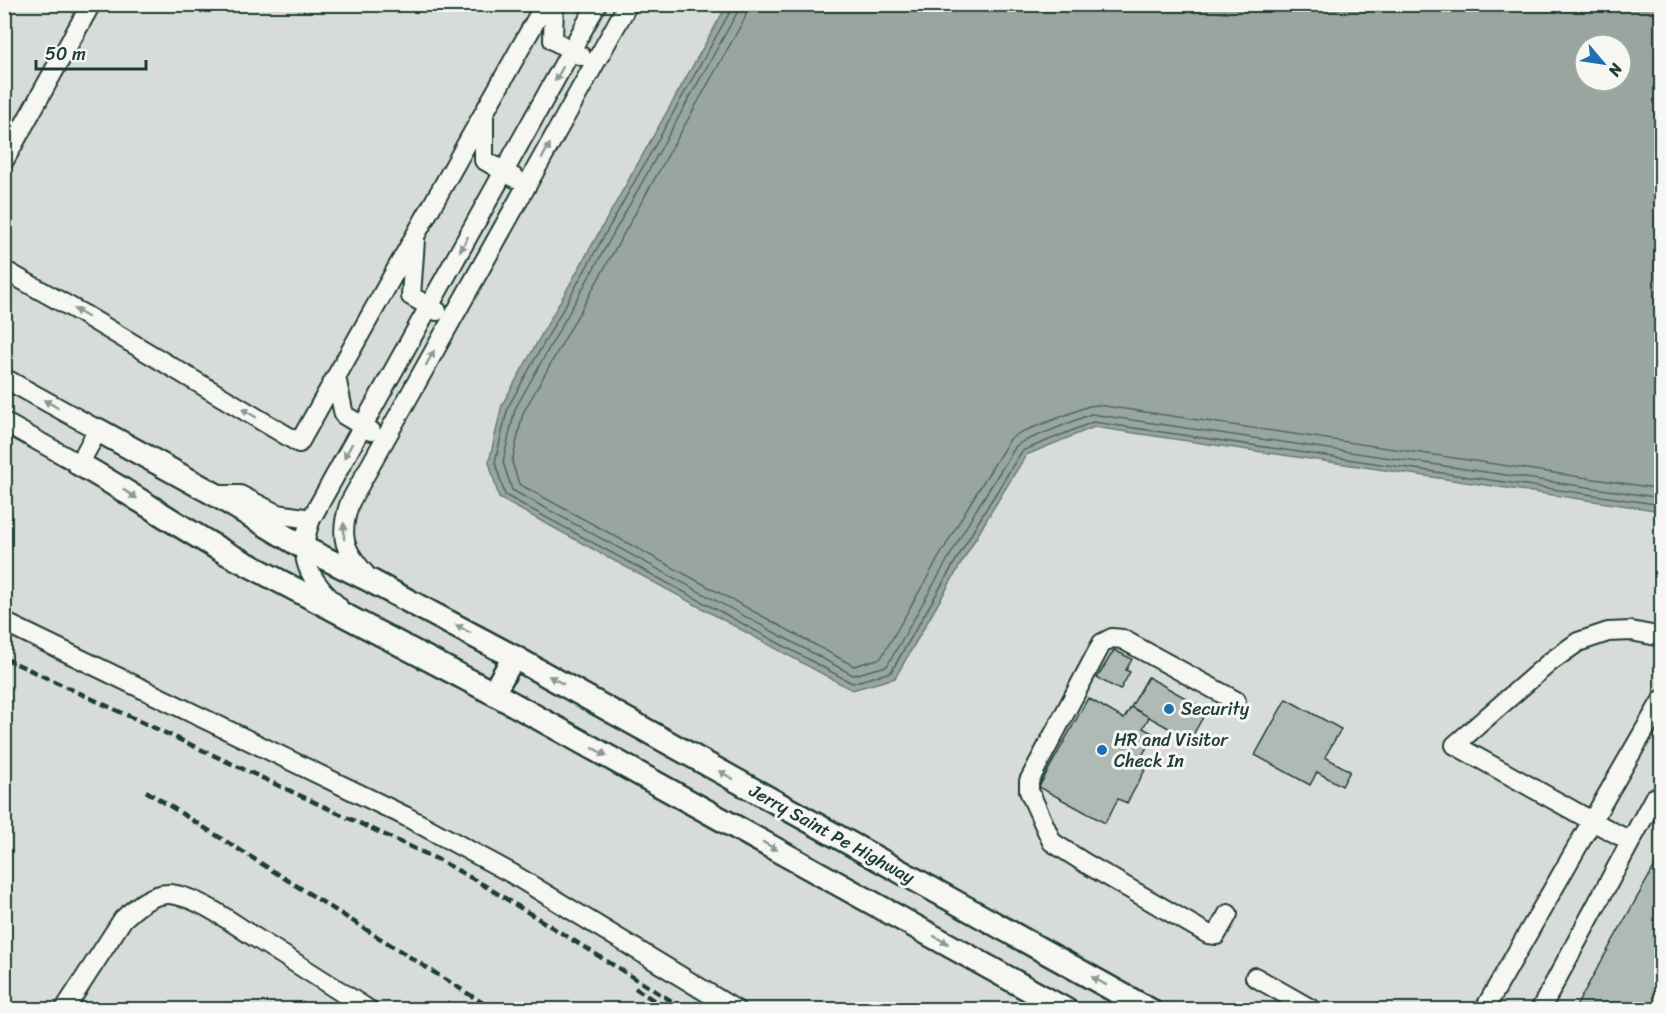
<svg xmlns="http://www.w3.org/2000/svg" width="1666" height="1014" font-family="Sriracha,sans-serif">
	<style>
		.built { fill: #d8dcd8; fill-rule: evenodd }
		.water { fill: #99a6a0; stroke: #687c75; stroke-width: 1.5; fill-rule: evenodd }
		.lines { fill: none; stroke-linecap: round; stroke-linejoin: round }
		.shore { stroke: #50675f; stroke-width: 1.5 }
		.building { fill: #b0bab5; stroke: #1f3d34; stroke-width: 1.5 }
		.minor-casing { stroke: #1f3d34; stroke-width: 22 }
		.major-casing { stroke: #1f3d34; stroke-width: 27 }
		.minor { stroke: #f6f6f2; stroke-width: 18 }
		.major { stroke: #f6f6f2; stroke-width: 22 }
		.rail { stroke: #1f3d34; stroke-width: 4.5; stroke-dasharray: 9 4.5; stroke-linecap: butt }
		.oneway { fill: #8a9a93 }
		.poi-dot { fill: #1f6fb2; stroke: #f6f6f2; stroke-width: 2 }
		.labels { text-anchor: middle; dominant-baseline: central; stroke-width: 6; stroke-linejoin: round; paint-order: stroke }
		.poi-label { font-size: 18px; fill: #1f3d34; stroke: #f6f6f2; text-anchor: start }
		.street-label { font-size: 18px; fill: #1f3d34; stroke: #f6f6f2 }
	</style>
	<rect width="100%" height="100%" fill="#e9ebe7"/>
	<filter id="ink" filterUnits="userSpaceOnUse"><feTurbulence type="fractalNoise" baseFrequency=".0167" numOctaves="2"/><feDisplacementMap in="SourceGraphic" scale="12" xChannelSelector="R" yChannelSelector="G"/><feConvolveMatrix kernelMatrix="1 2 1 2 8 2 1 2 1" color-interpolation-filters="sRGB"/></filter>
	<g filter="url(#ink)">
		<path class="built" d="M5 5H1661V1009H5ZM1585 45H1621V81H1585Z"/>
		<path class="water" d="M727 5H1661V511L1094 427 1026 455 988 517 895 678 852 690 499 498 489 462 502 405ZM1585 45H1621V81H1585Z"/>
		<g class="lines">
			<path class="shore" d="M732 4 731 10 508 407 495 462 505 495 852 683 891 672 983 514 1022 451 1093 422 1662 505
				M739 4 737 13 515 409 503 462 512 490 853 675 887 666 976 510 1016 446 1022 442 1091 414 1662 498
				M748 4 745 18 523 413 512 462 519 484 854 666 881 658 969 505 1010 439 1019 433 1089 406 1098 405 1662 489"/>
		</g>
		<path class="building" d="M1114 650 1132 659 1126 670 1130 672 1120 690 1097 678Z
			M1148 677 1207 710 1190 740 1131 707Z
			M1088 698 1124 719 1131 707 1149 717 1143 728 1154 734 1137 765 1145 770 1127 803 1118 799 1105 823 1039 787Z
			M1286 699 1341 729 1325 757 1350 771 1342 786 1317 772 1310 785 1255 755Z
			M1662 853V1010H1574Z"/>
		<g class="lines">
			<g class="minor-casing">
				<path id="minor" d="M554 4 553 40 581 56
					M484 115V160L515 178
					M4 161 91 4
					M415 240 411 296 437 311
					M4 270 83 314 299 443 545 4
					M336 377 344 415 371 431
					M4 378 98 430 79 464 4 422
					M216 495H240L277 514 311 519
					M368 577C344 551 338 537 350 502L628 4
					M338 606C309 580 296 557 311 519L597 4
					M4 622 405 816 511 873 736 1010
					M1630 841 1592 821 1662 700
					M1228 914 1216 935 1208 934 1085 863 1052 842 1029 791V781L1102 643 1112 638 1122 639 1236 701
					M1255 977 1313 1010
					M64 1010 123 919C136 907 152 893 170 894 199 897 232 923 256 938 294 962 332 986 369 1010
					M1484 1010 1592 821 1455 745 1550 662 1578 642 1608 632 1631 631 1662 637
					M1540 1010 1654 798 1662 802"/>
			</g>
			<g class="major-casing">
				<path id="major" d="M98 430 216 495 304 548 371 581 514 657 1150 1010
					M79 464C130 492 177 526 228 554L493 693 1066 1010
					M493 693 514 657"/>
			</g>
			<use href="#minor" class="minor"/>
			<use href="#major" class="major"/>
			<path class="rail" d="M4 658 439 860 482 884 686 1010
				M146 791 494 1010
				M635 988 668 1010"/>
		</g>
		<defs><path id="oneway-solid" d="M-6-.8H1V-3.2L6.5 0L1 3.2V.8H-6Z" transform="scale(1.5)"/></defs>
		<g class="oneway">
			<use href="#oneway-solid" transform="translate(559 74) rotate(119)"/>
			<use href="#oneway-solid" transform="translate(546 151) rotate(-61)"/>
			<use href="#oneway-solid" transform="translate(464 244) rotate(119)"/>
			<use href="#oneway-solid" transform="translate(81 313) rotate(-150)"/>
			<use href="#oneway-solid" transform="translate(430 358) rotate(-61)"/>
			<use href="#oneway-solid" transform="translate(51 404) rotate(-151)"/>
			<use href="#oneway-solid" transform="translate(249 413) rotate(-149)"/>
			<use href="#oneway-solid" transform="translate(348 451) rotate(119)"/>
			<use href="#oneway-solid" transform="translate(130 494) rotate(33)"/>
			<use href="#oneway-solid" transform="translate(344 531) rotate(-91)"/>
			<use href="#oneway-solid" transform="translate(463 629) rotate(-152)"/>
			<use href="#oneway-solid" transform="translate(556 680) rotate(-151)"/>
			<use href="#oneway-solid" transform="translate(600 752) rotate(29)"/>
			<use href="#oneway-solid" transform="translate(726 775) rotate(-151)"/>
			<use href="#oneway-solid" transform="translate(770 846) rotate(29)"/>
			<use href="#oneway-solid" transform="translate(941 940) rotate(29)"/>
			<use href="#oneway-solid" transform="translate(1099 981) rotate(-151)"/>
		</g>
	</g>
	<g class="poi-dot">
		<circle cx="1169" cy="709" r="6"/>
		<circle cx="1102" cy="750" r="6"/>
	</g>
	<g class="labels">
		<g class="poi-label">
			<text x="1181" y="709">Security</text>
			<text x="1114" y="740">HR and Visitor<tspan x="1114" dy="21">Check In</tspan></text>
		</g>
		<g class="street-label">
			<text transform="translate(832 834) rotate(29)">Jerry Saint Pe Highway</text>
		</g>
	</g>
	<rect width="1666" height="1014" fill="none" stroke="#f6f6f2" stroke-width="24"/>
	<rect x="12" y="12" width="1642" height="990" fill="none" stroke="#1f3d34" stroke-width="2" filter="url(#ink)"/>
	<g transform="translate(1603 63) rotate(119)"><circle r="28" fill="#f6f6f2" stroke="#a0aca6" stroke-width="1.5"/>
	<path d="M0-4.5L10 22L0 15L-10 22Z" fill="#1f6fb2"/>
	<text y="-9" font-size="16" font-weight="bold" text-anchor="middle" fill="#1f3d34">N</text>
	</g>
	<path d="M36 60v9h110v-9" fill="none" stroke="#1f3d34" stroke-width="3"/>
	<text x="45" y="60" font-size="18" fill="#1f3d34" stroke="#f6f6f2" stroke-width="4.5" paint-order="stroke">50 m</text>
</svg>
